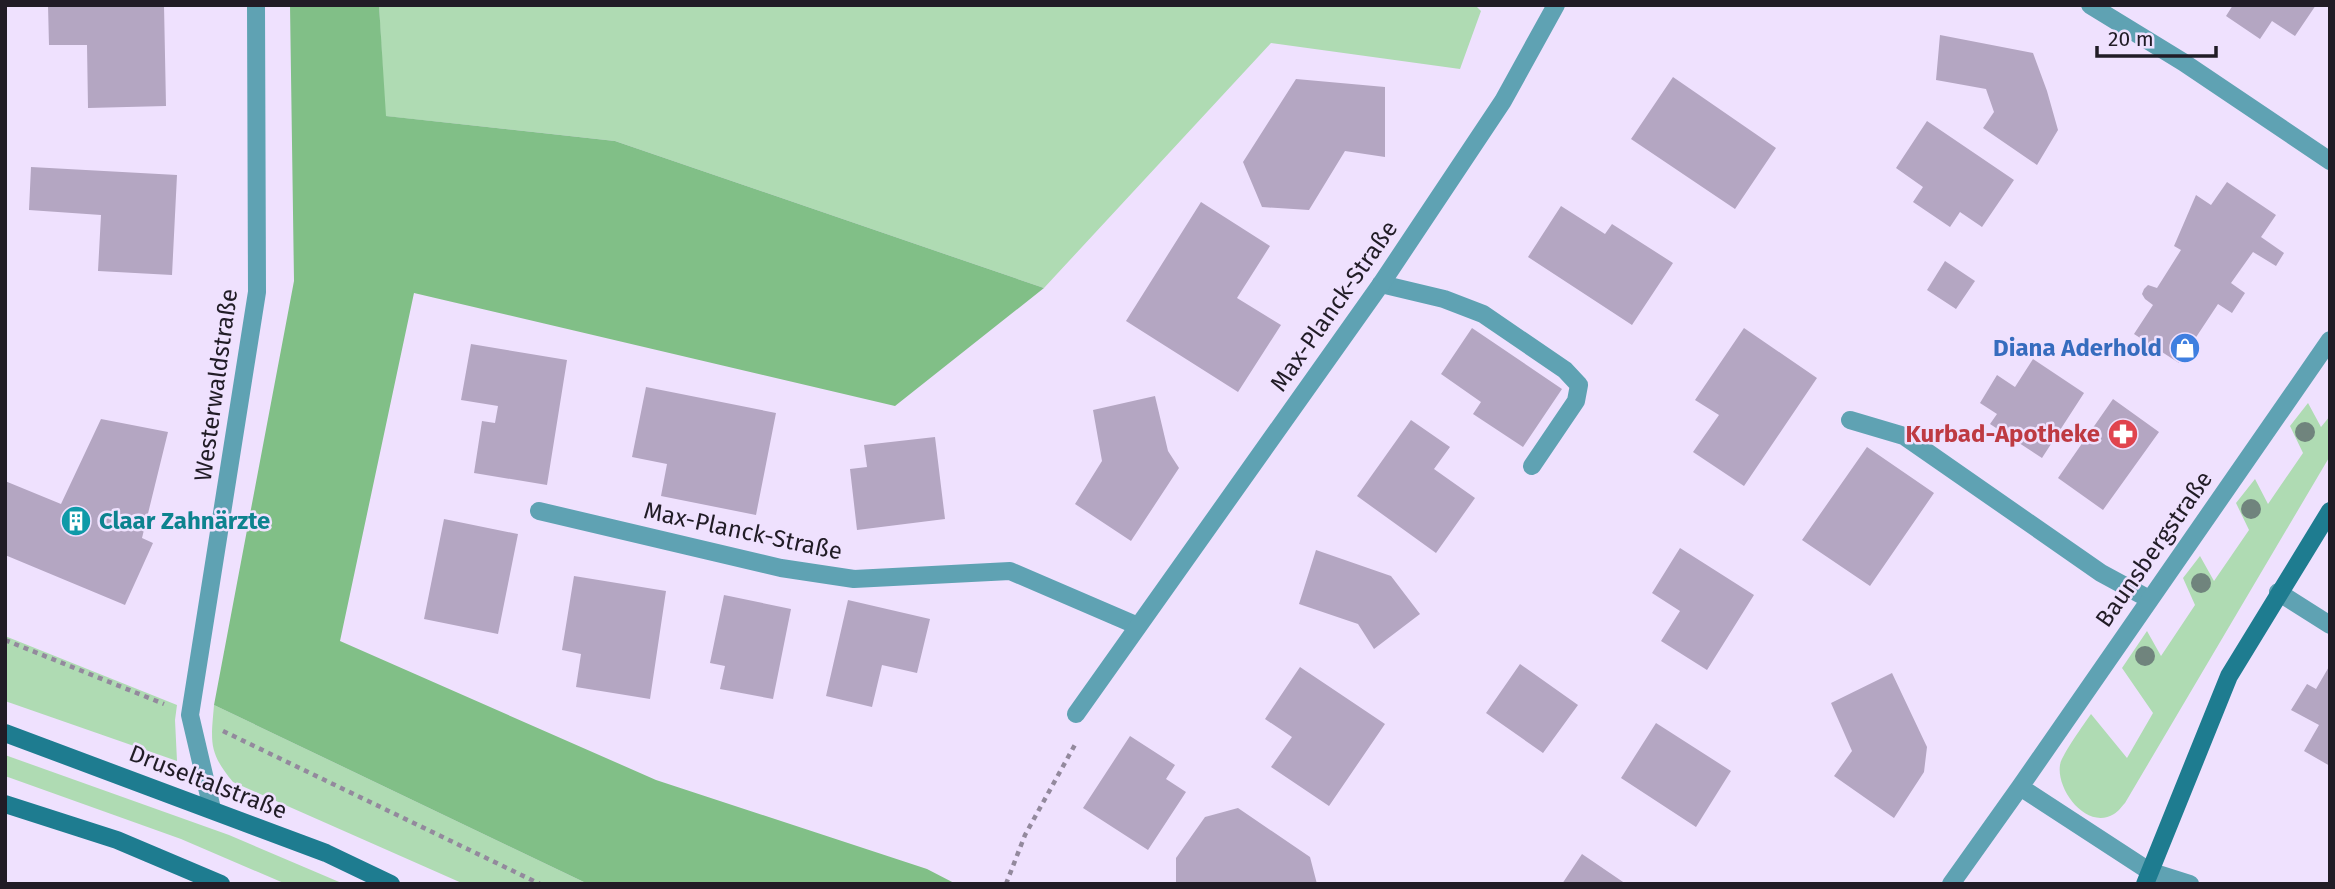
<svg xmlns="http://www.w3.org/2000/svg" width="2335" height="889" font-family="'Fira Sans',sans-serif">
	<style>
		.green { fill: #afdbb3 }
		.forest { fill: #81bf87 }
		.building { fill: #b4a6c2 }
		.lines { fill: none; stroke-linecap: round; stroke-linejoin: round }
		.path { stroke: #93899d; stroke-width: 4.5; stroke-dasharray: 5 5; stroke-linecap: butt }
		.lane { stroke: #5fa2b3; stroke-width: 18 }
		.street { stroke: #5fa2b3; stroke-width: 18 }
		.secondary { stroke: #1e7c90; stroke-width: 18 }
		.tree { fill: #70847d }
		.labels { text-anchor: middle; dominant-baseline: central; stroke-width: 5; stroke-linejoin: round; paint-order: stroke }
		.street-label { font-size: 24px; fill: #211c26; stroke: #efe1fe }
		.shop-label { font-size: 24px; font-weight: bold; fill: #366cbe; stroke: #efe1fe; text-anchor: end }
		.health-label { font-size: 24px; font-weight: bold; fill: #be3a42; stroke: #efe1fe; text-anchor: end }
		.culture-label { font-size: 24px; font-weight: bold; fill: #0d838f; stroke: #efe1fe; text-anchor: start }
	</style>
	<rect width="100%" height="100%" fill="#efe1fe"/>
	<path class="green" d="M379 5H1475L1481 11 1460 69 1271 43 1044 288 615 141 385 116Z
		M2308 403 2321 427 2330 416V456L2125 803C2122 806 2118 812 2114 814 2087 831 2056 790 2060 765 2061 756 2084 724 2091 714L2127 758 2153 713 2122 668 2147 631 2161 656 2195 605 2183 578 2200 556 2214 581 2249 530 2236 503 2255 479 2268 504 2303 453 2290 426Z
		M5 636 177 705 175 720 177 761 5 701Z
		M214 705 588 884H464L233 782C208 752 211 742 214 705Z
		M5 755 229 835 344 884H286L181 839 5 776Z"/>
	<path class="forest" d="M290 5H379L386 116 615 141 1044 288 895 406 414 293 340 641 656 780 927 869 956 884H588L214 705 294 281Z"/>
	<path class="building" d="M48 5H164L166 106 88 108 87 45H49Z
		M2233 5H2316L2295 36 2272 21 2260 39 2226 16Z
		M1940 35 2033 53 2047 91 2058 130 2037 165 1983 128 1994 112 1986 89 1936 80Z
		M1673 77 1776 148 1735 209 1631 139Z
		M1296 79 1385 87V157L1345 151 1309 210 1262 207 1243 162Z
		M1927 121 2014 180 1982 227 1960 212 1950 227 1913 202 1923 187 1896 168Z
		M31 167 177 175 172 275 98 271 101 215 29 210Z
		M2227 182 2276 215 2261 237 2284 253 2276 266 2253 252 2231 283 2245 293 2232 313 2218 304 2179 363 2134 334 2153 305 2145 299 2142 294 2144 289 2148 285 2157 288 2181 250 2174 246 2196 195 2211 205Z
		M1201 202 1270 246 1237 298 1281 325 1238 392 1126 321Z
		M1561 206 1605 234 1612 224 1673 263 1632 325 1528 257Z
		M1945 261 1975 281 1956 309 1927 290Z
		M1472 328 1562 389 1523 447 1473 414 1481 402 1441 374Z
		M1744 328 1817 378 1744 486 1693 452 1719 415 1695 400Z
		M471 344 567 360 547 485 474 473 482 421 495 423 498 406 461 400Z
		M2033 359 2084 393 2042 458 1990 424 1997 414 1980 403 1997 375 2015 387Z
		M646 387 776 413 756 515 661 496 667 464 632 457Z
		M1155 396 1168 451 1179 468 1131 541 1075 504 1102 461 1093 410Z
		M2113 399 2159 432 2103 510 2058 478Z
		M101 419 168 432 142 538 153 543 125 605 5 555V481L61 504Z
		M1411 420 1450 447 1434 469 1475 498 1436 553 1357 496Z
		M935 437 945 519 857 530 850 469 867 467 864 445Z
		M1867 447 1934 493 1870 586 1802 540Z
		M444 519 518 534 498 634 424 619Z
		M1680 548 1754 595 1707 670 1661 641 1680 611 1652 593Z
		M1316 550 1391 576 1420 614 1374 649 1358 624 1299 604Z
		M574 576 666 591 650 699 576 687 581 654 562 650Z
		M724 595 791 609 773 699 720 689 725 666 710 663Z
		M848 600 930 619 917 673 882 665 872 707 826 696Z
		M1520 664 1578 705 1543 753 1486 713Z
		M2330 665V766L2304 751 2319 725 2291 710 2307 684 2316 689Z
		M1300 667 1385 724 1329 806 1271 767 1292 737 1265 719Z
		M1892 673 1927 747 1924 772 1894 818 1834 776 1852 751 1831 703Z
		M1656 723 1731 771 1696 827 1621 778Z
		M1130 736 1175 765 1166 779 1186 792 1148 850 1083 808Z
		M1238 808 1310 857 1317 884H1179L1176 882V858L1205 817Z
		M1582 854 1626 884H1562Z"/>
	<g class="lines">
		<path class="path" d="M5 640 164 704
			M223 731 540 884
			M1006 884 1025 835 1077 741"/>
		<path class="lane" d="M1381 284 1444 299 1483 314 1565 370 1579 385 1576 401 1532 466
			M1850 420 1904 436 2101 573 2149 599
			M539 511 781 568 854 579 1010 571 1138 626
			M2278 592 2330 625"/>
		<path class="street" d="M2090 5 2183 62 2330 161
			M1076 714 1381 284 1503 101 1556 5
			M2020 787 2149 871 2190 884
			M212 809 190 715 257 292 256 5
			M1951 884 2020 787 2330 340"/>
		<path class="secondary" d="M5 733 326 853 391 884
			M5 804 117 840 221 884
			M2145 884 2229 676 2330 511"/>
	</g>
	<g class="tree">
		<circle cx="2305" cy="432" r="10"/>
		<circle cx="2251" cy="509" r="10"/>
		<circle cx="2201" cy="583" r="10"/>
		<circle cx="2145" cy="656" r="10"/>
	</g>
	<defs>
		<g id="shop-disc" transform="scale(1.575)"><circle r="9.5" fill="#3f7fe0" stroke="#efe1fe"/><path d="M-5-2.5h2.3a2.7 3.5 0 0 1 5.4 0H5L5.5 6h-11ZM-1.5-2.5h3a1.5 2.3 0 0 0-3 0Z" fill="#fff"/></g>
		<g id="pharmacy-disc" transform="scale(1.575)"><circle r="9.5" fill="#e0444e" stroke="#efe1fe"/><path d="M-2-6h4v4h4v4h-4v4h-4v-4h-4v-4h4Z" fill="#fff"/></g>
		<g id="building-disc" transform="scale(1.575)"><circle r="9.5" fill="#0f9aa8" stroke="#efe1fe"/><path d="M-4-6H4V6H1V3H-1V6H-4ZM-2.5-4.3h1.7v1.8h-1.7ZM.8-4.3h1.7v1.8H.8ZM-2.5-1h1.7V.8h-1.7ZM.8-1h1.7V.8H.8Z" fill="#fff"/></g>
	</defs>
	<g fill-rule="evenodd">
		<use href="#shop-disc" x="2185" y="348"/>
		<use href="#pharmacy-disc" x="2123" y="434"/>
		<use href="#building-disc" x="76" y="521"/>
	</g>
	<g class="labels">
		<g class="street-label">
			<text transform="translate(1334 306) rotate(-55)">Max-Planck-Straße</text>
			<text transform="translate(216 385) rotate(-82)">Westerwaldstraße</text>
			<text transform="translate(743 531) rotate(12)">Max-Planck-Straße</text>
			<text transform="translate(2154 549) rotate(-55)">Baunsbergstraße</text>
			<text transform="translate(208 782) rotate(21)">Druseltalstraße</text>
		</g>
		<g class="shop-label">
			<text x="2162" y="348">Diana Aderhold</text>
		</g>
		<g class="health-label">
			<text x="2100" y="434">Kurbad-Apotheke</text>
		</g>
		<g class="culture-label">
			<text x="99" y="521">Claar Zahnärzte</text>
		</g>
	</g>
	<rect width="2335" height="889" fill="none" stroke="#211c26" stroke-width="14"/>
	<path d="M2097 46v10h119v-10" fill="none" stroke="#211c26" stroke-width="3.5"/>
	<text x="2108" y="46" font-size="21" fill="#211c26" stroke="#efe1fe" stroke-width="5" paint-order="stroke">20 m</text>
</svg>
